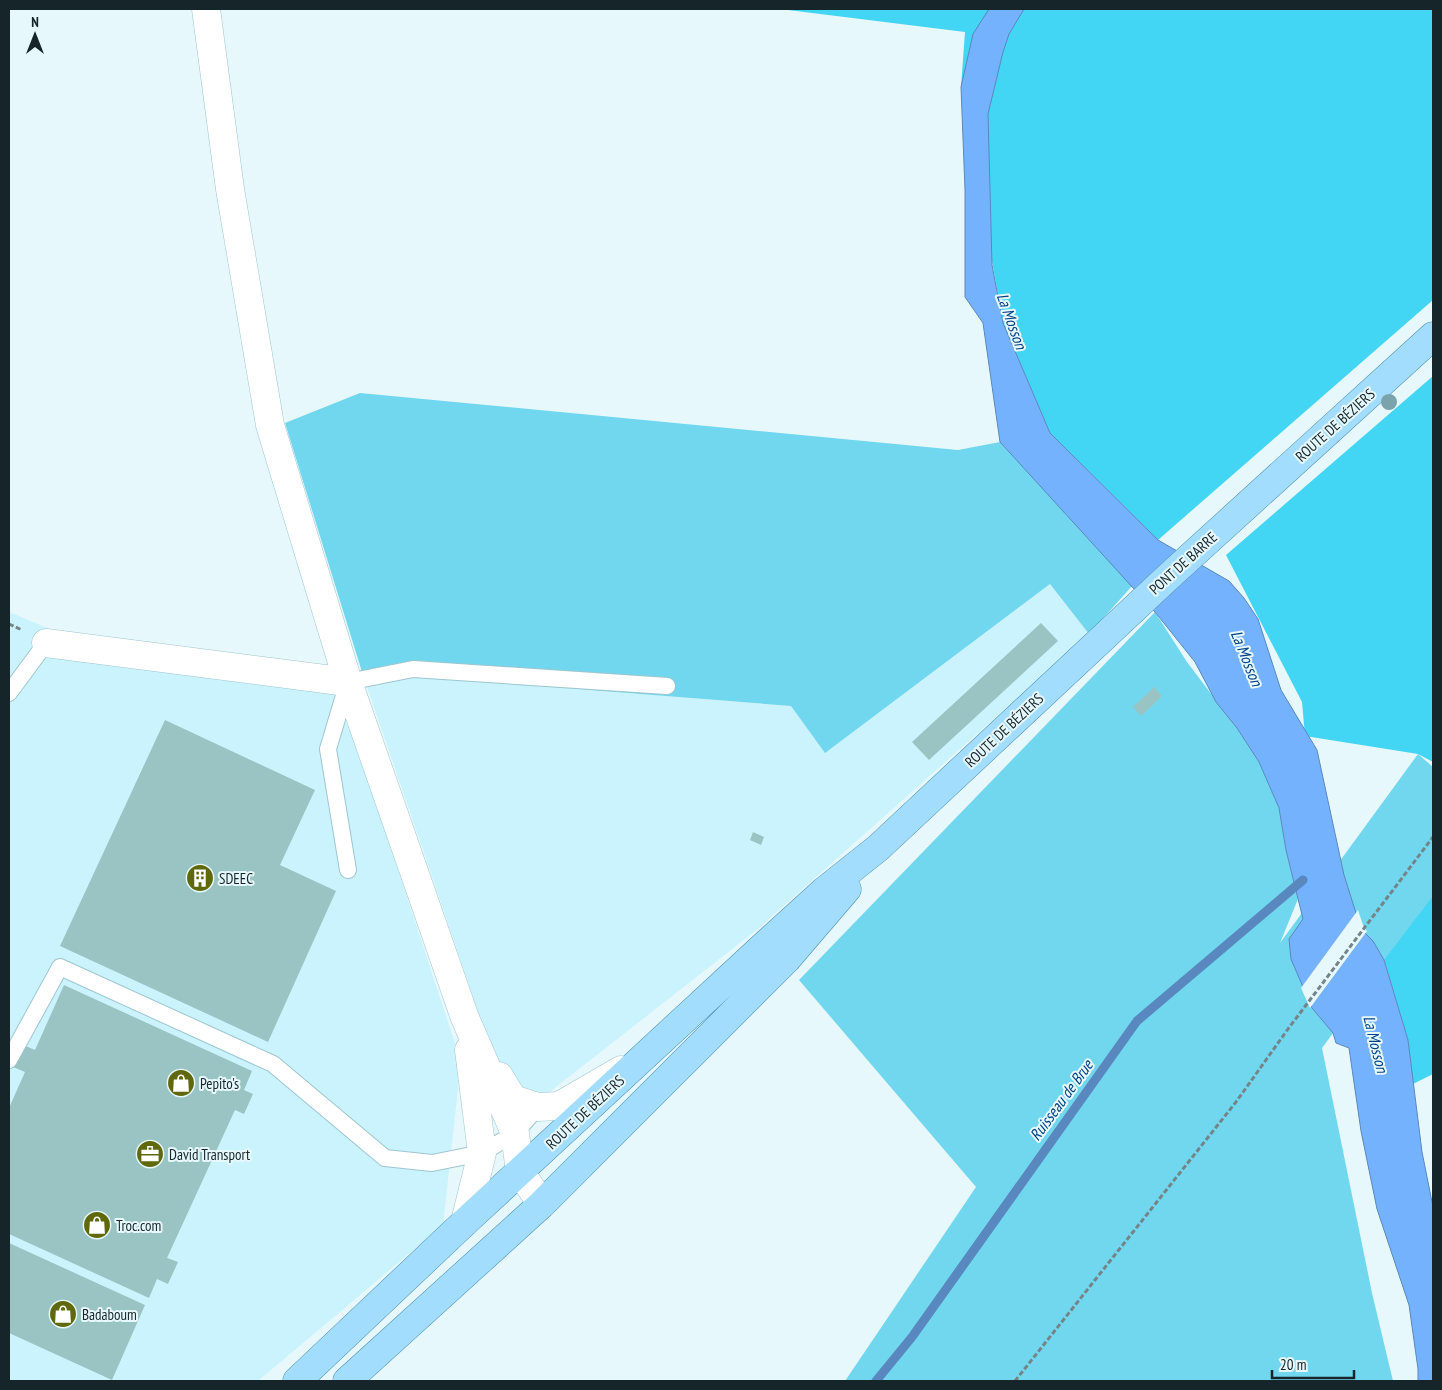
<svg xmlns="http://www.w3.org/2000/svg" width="1442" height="1390" font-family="'PT Sans Narrow',sans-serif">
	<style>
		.built { fill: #caf3fd }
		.green { fill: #71d7ee }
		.forest { fill: #42d6f4 }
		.water { fill: #75b2fe; stroke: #5888be }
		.pier { fill: #e7f8fc }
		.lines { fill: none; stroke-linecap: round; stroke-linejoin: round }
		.stream { stroke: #5888be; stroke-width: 9 }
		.building { fill: #9ac4c3 }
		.service-casing { stroke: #9dc6d0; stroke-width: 18 }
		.minor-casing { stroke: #9dc6d0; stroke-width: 29 }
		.tertiary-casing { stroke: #9dc6d0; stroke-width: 29 }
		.primary-casing { stroke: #4a8eb2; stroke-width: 29 }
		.path { stroke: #748589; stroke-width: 3; stroke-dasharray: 5 2.5; stroke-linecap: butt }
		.service { stroke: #fff; stroke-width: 16 }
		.minor { stroke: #fff; stroke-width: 28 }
		.tertiary { stroke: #fff; stroke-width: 28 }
		.primary { stroke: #a3ddfd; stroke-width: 28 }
		.tree { fill: #7ba3ac }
		.labels { text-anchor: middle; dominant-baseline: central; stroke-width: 4; stroke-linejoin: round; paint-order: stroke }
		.street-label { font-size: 15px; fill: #152529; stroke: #e7f8fc }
		.poi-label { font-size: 15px; fill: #152529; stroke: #e7f8fc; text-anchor: start }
		.water-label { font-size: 16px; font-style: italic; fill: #004285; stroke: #e7f8fc }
	</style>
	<rect width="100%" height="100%" fill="#e7f8fc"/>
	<path class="built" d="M1050 584 1089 634 759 928 515 1119 362 672 792 706 826 752Z
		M9 612 55 631 332 688 362 760 461 1062 443 1225 258 1381H9Z"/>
	<path class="green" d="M360 393 958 450 1000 442 1132 586 1089 634 1050 584 825 753 791 706 362 672 285 423Z
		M1155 612 1187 662 1237 728 1259 762 1279 808 1286 850 1298 899 1280 943 1418 754 1433 767V898L1322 1048 1372 1293 1393 1381H845L976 1187 799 980Z"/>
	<path class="forest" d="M780 9H1433V300L1158 540 1050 433 1003 323 961 87 965 32Z
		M1433 376V762L1418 754 1305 736 1302 702 1226 555Z
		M1433 896V1074L1413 1084 1408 1040 1384 960Z"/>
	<path class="water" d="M989 9H1024L1009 34 1003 52 988 114 992 265 1003 323 1050 433 1158 540 1229 581 1244 598 1258 619 1281 690 1317 750 1344 875 1361 929 1373 941 1384 960 1408 1040 1422 1152 1433 1207V1381H1418V1369L1409 1305 1377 1209 1361 1131 1349 1048 1336 1043 1333 1033 1312 1008 1291 959 1289 939 1303 919 1286 850 1279 808 1259 762 1237 728 1216 702 1195 662 1155 612 1000 442 983 323 965 297V190L961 87 973 34Z"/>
	<path class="pier" d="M1358 910 1364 928 1367 931 1310 1008 1301 988Z"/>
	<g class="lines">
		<path class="stream" d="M876 1381 912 1337 1137 1021 1303 880"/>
	</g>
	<path class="building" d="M1041 623 1058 641 929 760 912 742Z
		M1154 687 1162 696 1141 716 1133 707Z
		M165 720 315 790 280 865 336 891 268 1042 60 946Z
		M753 832 764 837 761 845 750 840Z
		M64 985 252 1071 244 1090 253 1094 244 1114 235 1110 167 1258 178 1262 168 1284 157 1279 149 1298 9 1234V1108L25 1072 13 1067 23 1045 35 1050Z
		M9 1243 145 1305 112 1380 9 1333Z"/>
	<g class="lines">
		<g class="service-casing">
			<path id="service" d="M9 693 46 643
				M348 870 328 749 348 682 413 669 667 686
				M9 1060 60 967 273 1064 385 1158 432 1163 482 1153 515 1133 538 1107"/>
		</g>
		<g class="minor-casing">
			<path id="minor" d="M46 643 348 682"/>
		</g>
		<g class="tertiary-casing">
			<path id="tertiary" d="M206 9 230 189 270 425 348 682 465 1018 515 1133 520 1172 542 1204
				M499 1076 513 1099 538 1107 559 1106 621 1070
				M465 1222 482 1153 469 1050"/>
		</g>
		<g class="primary-casing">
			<path id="primary" d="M297 1381 465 1222 769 941 824 891 878 848 1167 578 1433 336
				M347 1381 542 1204 787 959 847 889"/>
		</g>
		<path class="path" d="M9 624 22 630
			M1015 1381 1236 1102 1288 1029 1433 837"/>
		<use href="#service" class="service"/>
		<use href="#minor" class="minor"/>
		<use href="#tertiary" class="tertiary"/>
		<use href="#primary" class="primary"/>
	</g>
	<circle class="tree" cx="1389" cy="402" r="8"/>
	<defs>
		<g id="building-disc" transform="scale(1.4375)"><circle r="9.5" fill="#5f680a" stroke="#e7f8fc"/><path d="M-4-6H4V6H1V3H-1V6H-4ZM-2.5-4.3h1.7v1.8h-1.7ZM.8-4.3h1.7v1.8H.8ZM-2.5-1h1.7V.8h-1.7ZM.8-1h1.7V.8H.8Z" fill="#fff"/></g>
		<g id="shop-disc" transform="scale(1.4375)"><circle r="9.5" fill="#5f680a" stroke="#e7f8fc"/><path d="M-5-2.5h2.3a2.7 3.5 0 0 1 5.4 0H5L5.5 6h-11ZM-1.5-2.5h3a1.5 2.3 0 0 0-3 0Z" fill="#fff"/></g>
		<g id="office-disc" transform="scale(1.4375)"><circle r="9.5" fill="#5f680a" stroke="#e7f8fc"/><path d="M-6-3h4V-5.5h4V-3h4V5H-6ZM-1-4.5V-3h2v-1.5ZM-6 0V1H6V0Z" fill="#fff"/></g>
	</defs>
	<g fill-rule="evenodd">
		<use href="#building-disc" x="200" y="878"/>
		<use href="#shop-disc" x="181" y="1083"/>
		<use href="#office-disc" x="150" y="1154"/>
		<use href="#shop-disc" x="97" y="1225"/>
		<use href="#shop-disc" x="63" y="1314"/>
	</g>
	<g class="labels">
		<g class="street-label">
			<text transform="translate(1335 425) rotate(-42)">ROUTE DE BÉZIERS</text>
			<text transform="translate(1183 563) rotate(-42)">PONT DE BARRE</text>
			<text transform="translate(1004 730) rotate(-43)">ROUTE DE BÉZIERS</text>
			<text transform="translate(585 1112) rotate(-43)">ROUTE DE BÉZIERS</text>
		</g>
		<g class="poi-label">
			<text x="219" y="878">SDEEC</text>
			<text x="200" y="1083">Pepito's</text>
			<text x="169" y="1154">David Transport</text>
			<text x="116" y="1225">Troc.com</text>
			<text x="82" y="1314">Badaboum</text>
		</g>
		<g class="water-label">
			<text transform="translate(1012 321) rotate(70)">La Mosson</text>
			<text transform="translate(1247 658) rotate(68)">La Mosson</text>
			<text transform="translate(1376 1044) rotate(76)">La Mosson</text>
			<text transform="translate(1061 1100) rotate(-54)">Ruisseau de Brue</text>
		</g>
	</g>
	<rect width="1442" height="1390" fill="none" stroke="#152529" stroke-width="20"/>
	<g transform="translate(35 35)" stroke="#e7f8fc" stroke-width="4" paint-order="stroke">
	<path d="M0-4L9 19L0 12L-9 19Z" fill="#152529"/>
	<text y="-8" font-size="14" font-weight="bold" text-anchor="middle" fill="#152529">N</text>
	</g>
	<path d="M1272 1370v8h82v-8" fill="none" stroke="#152529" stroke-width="2.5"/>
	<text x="1280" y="1370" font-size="15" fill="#152529" stroke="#e7f8fc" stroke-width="4" paint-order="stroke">20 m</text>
</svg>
